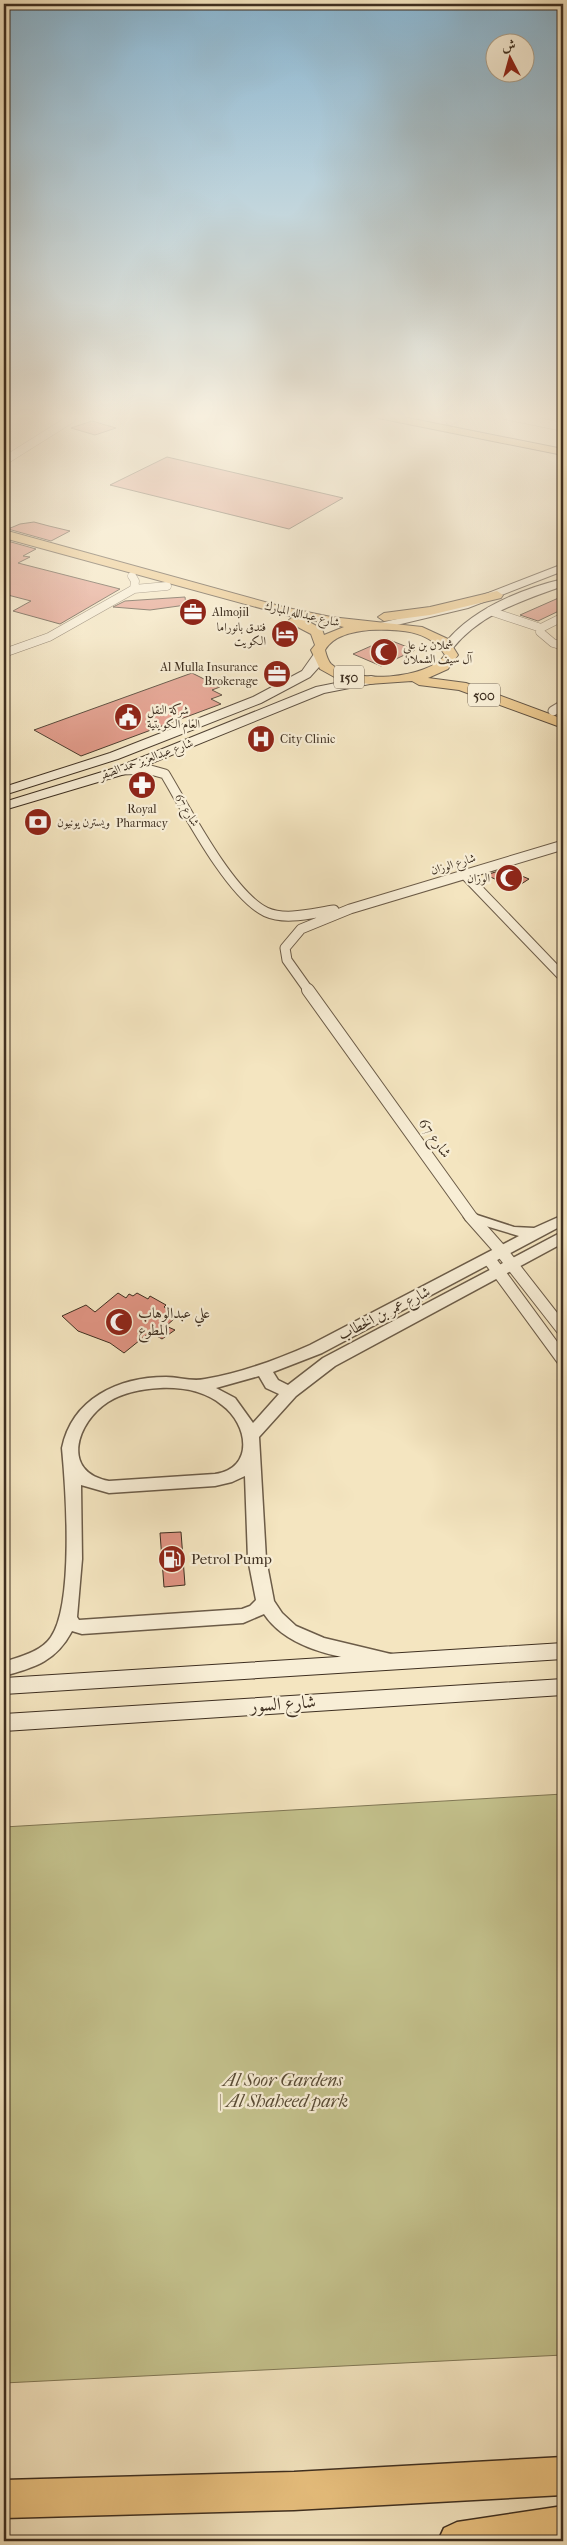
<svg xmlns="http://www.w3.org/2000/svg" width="567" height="2545" font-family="'IM FELL French Canon',Amiri,serif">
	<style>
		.green { fill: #c4c28d; stroke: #817856 }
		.building { fill: #e09483; stroke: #3e2f20 }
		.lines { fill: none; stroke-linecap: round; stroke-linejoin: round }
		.minor-far2-casing { stroke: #6c5c48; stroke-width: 9 }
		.minor-far1-casing { stroke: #6c5c48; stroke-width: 11 }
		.minor-casing { stroke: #6c5c48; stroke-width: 14 }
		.tertiary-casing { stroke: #6c5c48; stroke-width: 3 }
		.secondary-casing { stroke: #3e2f20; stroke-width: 2 }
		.primary-casing { stroke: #3e2f20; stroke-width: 2 }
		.motorway-casing { stroke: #3e2f20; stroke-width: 3 }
		.minor-far2 { stroke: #f8eed6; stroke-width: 8 }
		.minor-far1 { stroke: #f8eed6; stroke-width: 9 }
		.minor { stroke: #f8eed6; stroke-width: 12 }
		.tertiary { fill: #f8eed6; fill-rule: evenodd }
		.secondary { fill: #f8eed6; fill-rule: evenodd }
		.primary { fill: #eac280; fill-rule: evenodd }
		.motorway { fill: #eac280; fill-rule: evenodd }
		.labels { text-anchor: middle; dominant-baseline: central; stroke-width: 4.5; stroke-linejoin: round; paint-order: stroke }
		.far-poi-label { font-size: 12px; fill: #3e2f20; stroke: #f8eed6; text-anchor: start }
		.far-street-label { font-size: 12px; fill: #3e2f20; stroke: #f8eed6 }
		.shield { fill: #f8eed6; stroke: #766857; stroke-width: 1 }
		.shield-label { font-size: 14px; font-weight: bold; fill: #3e2f20 }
		.street-label { font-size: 15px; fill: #3e2f20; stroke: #f8eed6 }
		.poi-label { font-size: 15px; fill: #3e2f20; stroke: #f8eed6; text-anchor: start }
		.near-street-label { font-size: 18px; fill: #3e2f20; stroke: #f8eed6 }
		.near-park-label { font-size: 18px; font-style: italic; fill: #594c36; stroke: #f8eed6 }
	</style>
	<rect width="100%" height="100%" fill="#f4e5c0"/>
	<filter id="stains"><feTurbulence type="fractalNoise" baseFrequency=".004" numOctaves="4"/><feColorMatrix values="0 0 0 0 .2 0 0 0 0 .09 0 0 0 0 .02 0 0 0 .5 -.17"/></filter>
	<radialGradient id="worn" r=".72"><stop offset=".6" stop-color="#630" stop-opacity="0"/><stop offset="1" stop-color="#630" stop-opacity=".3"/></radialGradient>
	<path class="green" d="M563 1794V2355L4 2383V1827Z"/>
	<path class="building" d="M92 421 116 428 95 435 71 428Z
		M167 457 343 498 289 529 110 485Z
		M34 522 49 526 70 531 51 541 8 529 20 524Z
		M4 540 36 549 23 556 30 557 18 563 120 589 60 624 13 611 31 601 4 594Z
		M563 596V609L538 621 520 615Z
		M185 597 186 605 150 610 113 607 125 601Z
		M387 639 415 650 381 666 353 654Z
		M192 673 220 687 212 690 222 695 211 699 221 704 81 756 34 730Z
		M505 869 529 879 515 888 486 875Z
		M118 1293 126 1298 129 1294 133 1296 137 1293 148 1299 150 1296 166 1305 164 1307 174 1313 169 1316 174 1319 166 1326 175 1330 162 1339 150 1332 124 1353 110 1343 78 1331 62 1316 86 1305 95 1312Z
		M181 1532 185 1585 164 1587 160 1533Z"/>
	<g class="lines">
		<g class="minor-far2-casing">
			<path id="minor-far2" d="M504 415 563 427
				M450 421 460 415
				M4 461 71 419 70 415
				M132 576 135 581 134 589
				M490 611 541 628
				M563 617 541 628 540 632 553 643 563 646
				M4 653 49 637 134 589 167 586"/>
		</g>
		<g class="minor-far1-casing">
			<path id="minor-far1" d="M553 711 563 705
				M123 770 147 769 165 774C186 809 230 895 266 912 286 921 313 913 334 910
				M464 874 563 977
				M309 991 287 960 285 948 301 929 350 909 563 845"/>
		</g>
		<g class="minor-casing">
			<path id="minor" d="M308 990 471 1217 502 1252 563 1330
				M489 1259 563 1360"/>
		</g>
		<g class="tertiary-casing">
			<path id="tertiary" d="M471 1213 514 1227 534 1228 563 1215V1225L322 1353 273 1372 278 1380 288 1385 323 1358 558 1234 563 1233V1243L335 1366 296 1396 259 1437 266 1559 274 1601 282 1613 296 1626 324 1638 395 1655 398 1660 395 1665 389 1667C346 1657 290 1653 264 1614L243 1623 82 1634 72 1631C56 1661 36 1667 4 1676V1662C19 1657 41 1652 51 1637 74 1604 66 1490 62 1448 72 1399 118 1377 166 1377 179 1377 192 1382 205 1379 241 1373 276 1360 310 1345L519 1236 466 1220 464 1217 466 1214ZM259 1376 266 1388 279 1394 253 1423 235 1398 216 1388ZM160 1388C182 1387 205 1391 222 1405 248 1424 255 1468 215 1474L109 1481C60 1472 77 1422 108 1402 124 1392 142 1389 160 1388ZM245 1476 248 1559 256 1600 250 1606 242 1609 79 1620 77 1617 82 1559 81 1485 109 1493 215 1486 232 1482Z"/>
		</g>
		<g class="secondary-casing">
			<path id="secondary" d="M563 564V571L468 608 380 629 374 626 376 624 460 604Z
				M563 579V586C522 601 481 613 452 649H444L442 647C468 611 520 589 563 579Z
				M318 653 324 656 319 667 310 677 261 703 118 759 4 795V787L110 753 253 697 302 671 314 654Z
				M371 676 375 677V683L324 693 125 774 4 810V802L115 768 316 687Z
				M563 1643V1659L4 1694V1678Z
				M563 1679V1695L4 1731V1714Z"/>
		</g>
		<g class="primary-casing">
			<path id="primary" d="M373 415H393L563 449V455L378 418Z
				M4 530 283 607 331 617 422 627 448 639 458 655 448 669 428 678 466 683 563 719V728L459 690 419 685 412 681 369 684 338 679 320 669 311 650 315 645 311 634 290 623 289 620 293 617 4 538ZM302 618 344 627 324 635 322 629ZM369 630C397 629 429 629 445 655 428 679 353 685 331 664 328 661 326 654 325 650 334 635 353 632 369 630Z
				M497 591 503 595 501 598 430 615 384 621 378 617 384 613 430 607Z"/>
		</g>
		<g class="motorway-casing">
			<path id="motorway" d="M563 2457V2495L294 2510 4 2518V2480L294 2472Z
				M563 2506V2541H438L444 2528 457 2522Z"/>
		</g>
		<use href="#minor-far2" class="minor-far2"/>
		<use href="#minor-far1" class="minor-far1"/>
		<use href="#minor" class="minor"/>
		<use href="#tertiary" class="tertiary"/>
		<use href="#secondary" class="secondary"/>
		<use href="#primary" class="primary"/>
		<use href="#motorway" class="motorway"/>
	</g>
	<linearGradient id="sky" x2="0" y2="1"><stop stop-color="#8ab8d5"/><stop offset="0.54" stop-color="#faf3e3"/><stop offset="1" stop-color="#faf3e3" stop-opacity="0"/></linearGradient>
	<rect width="567" height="771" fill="url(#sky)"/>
	<defs>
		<g id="office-disc" transform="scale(1.4375)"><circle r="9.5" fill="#8f2418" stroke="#f8eed6"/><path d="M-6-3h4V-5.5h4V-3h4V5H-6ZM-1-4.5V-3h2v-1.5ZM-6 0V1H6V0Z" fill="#fff"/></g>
		<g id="hotel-disc" transform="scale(1.4375)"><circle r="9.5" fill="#8f2418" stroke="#f8eed6"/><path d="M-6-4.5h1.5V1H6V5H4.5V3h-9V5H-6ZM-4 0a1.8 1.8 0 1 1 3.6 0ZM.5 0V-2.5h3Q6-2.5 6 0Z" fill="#fff"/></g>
		<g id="mosque-disc" transform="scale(1.4375)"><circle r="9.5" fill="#8f2418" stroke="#f8eed6"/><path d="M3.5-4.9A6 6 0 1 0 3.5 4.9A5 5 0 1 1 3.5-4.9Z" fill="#fff"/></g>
		<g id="civic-disc" transform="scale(1.4375)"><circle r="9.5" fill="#8f2418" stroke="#f8eed6"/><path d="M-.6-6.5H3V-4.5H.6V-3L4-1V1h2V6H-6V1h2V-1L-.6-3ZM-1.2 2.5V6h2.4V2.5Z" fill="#fff"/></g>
		<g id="hospital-disc" transform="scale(1.4375)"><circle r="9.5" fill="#8f2418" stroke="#f8eed6"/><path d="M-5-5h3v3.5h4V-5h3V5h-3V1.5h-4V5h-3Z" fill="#fff"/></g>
		<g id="pharmacy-disc" transform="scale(1.4375)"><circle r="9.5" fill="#8f2418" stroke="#f8eed6"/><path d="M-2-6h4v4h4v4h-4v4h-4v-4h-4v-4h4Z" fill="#fff"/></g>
		<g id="bank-disc" transform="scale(1.4375)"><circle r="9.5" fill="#8f2418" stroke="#f8eed6"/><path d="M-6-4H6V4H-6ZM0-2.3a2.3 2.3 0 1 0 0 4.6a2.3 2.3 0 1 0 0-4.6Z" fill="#fff"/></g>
		<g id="fuel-disc" transform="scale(1.4375)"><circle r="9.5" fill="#8f2418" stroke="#f8eed6"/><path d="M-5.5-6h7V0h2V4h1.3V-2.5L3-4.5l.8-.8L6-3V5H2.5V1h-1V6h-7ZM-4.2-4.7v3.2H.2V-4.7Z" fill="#fff"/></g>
	</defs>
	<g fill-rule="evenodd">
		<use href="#office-disc" x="193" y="612"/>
		<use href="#hotel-disc" x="285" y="634"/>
		<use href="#mosque-disc" x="384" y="652"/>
		<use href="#office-disc" x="277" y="674"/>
		<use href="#civic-disc" x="128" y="717"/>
		<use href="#hospital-disc" x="261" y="739"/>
		<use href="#pharmacy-disc" x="142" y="785"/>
		<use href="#bank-disc" x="38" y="822"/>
		<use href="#mosque-disc" x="509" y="878"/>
		<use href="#mosque-disc" x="119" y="1322"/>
		<use href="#fuel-disc" x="172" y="1559"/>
	</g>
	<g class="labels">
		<g class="far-poi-label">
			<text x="212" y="612">Almojil</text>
			<text x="266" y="627" text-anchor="end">فندق بانوراما<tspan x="266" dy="14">الكويت</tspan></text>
			<text x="403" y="645">شملان بن علي<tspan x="403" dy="14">آل سيف الشملان</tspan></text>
			<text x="258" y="667" text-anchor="end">Al Mulla Insurance<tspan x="258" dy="14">Brokerage</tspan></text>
			<text x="147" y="710">شركة النقل<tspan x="147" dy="14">العام الكويتية</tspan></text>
			<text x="280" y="739">City Clinic</text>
			<text x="142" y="809" text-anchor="middle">Royal<tspan x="142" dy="14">Pharmacy</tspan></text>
			<text x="57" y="822">ويسترن يونيون</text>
			<text x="490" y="878" text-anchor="end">الوزان</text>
		</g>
		<g class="far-street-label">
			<text transform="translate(302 614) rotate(13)">شارع عبدالله المبارك</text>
			<text transform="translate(146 759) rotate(-20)">شارع عبدالعزيز حمد الصقر</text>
			<text transform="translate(187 810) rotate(58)">شارع 67</text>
			<text transform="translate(453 864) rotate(-17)">شارع الوزان</text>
		</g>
		<g class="shield">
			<rect x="334" y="665.5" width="30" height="23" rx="4"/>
			<rect x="468" y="683.5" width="32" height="23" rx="4"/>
		</g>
		<g class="shield-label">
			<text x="349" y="677">150</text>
			<text x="484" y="695">500</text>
		</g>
		<g class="street-label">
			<text transform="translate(435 1138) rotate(54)">شارع 67</text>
			<text transform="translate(384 1313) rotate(-27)">شارع عمر بن الخطاب</text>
		</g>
		<g class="poi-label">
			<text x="138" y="1313">علي عبدالوهاب<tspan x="138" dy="17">المطوع</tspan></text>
			<text x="191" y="1559">Petrol Pump</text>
		</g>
		<g class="near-street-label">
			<text transform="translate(283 1704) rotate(-4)">شارع السور</text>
		</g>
		<g class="near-park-label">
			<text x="283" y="2080">Al Soor Gardens<tspan x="283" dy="21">| Al Shaheed park</tspan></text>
		</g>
	</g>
	<rect width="567" height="2545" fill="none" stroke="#f4e5c0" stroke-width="20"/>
	<rect x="5" y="5" width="557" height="2535" fill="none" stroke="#3e2f20" stroke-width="2.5"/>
	<rect x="10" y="10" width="547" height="2525" fill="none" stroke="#3e2f20"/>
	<g transform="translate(510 58) rotate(354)"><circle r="24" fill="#f8eed6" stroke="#aea28d"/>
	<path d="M0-4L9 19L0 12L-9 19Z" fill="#8f2418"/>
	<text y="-8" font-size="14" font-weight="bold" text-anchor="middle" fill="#3e2f20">ش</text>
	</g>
	<rect width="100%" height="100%" filter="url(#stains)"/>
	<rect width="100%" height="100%" fill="url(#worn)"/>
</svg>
